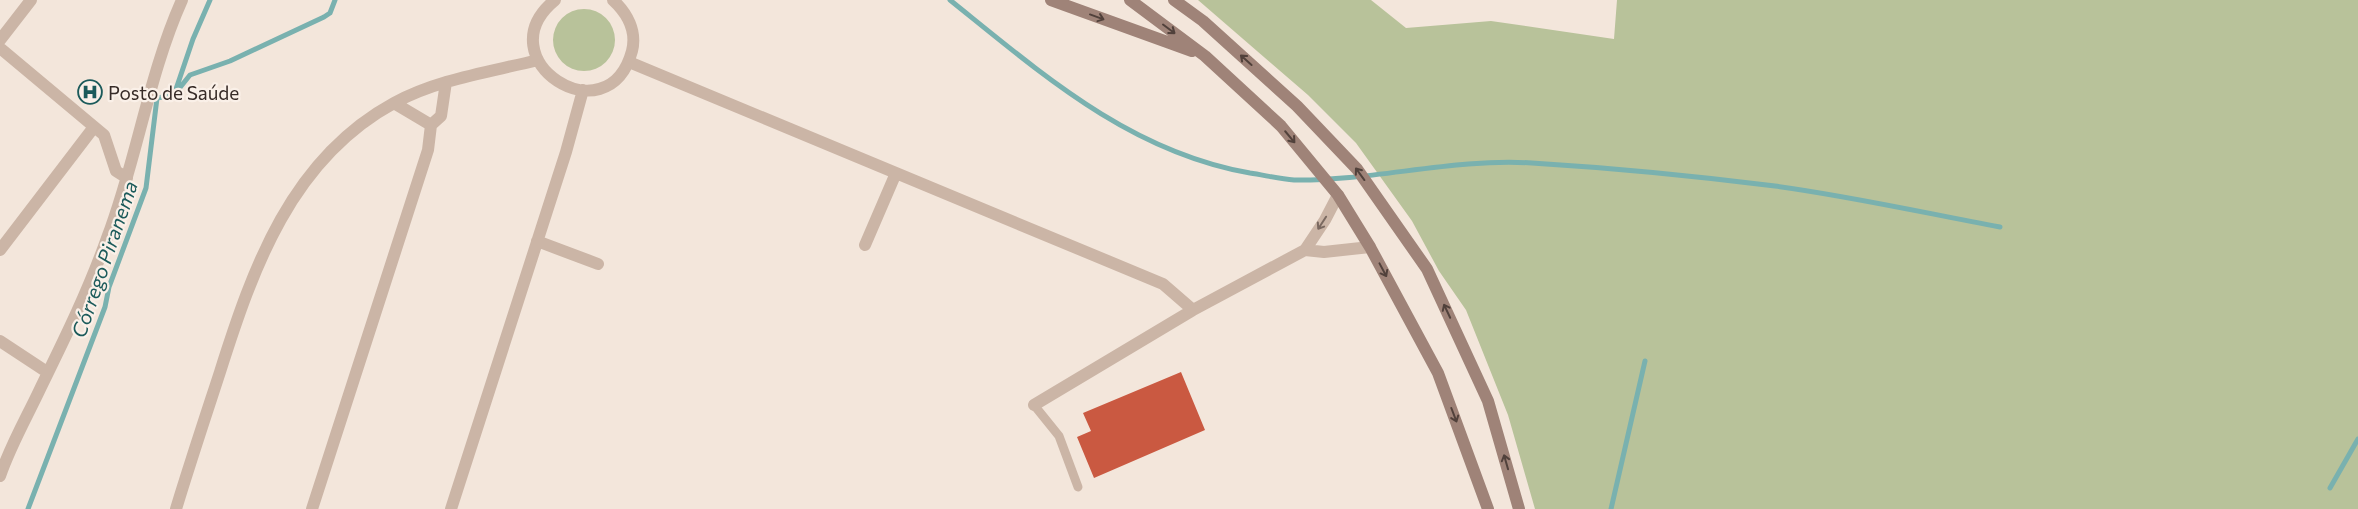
<svg xmlns="http://www.w3.org/2000/svg" width="2358" height="509" font-family="Commissioner,sans-serif">
	<style>
		.green { fill: #b8c29a }
		.lines { fill: none; stroke-linecap: round; stroke-linejoin: round }
		.stream { stroke: #79b1af; stroke-width: 5 }
		.building { fill: #ca5941 }
		.service { stroke: #cbb5a6; stroke-width: 9 }
		.minor { stroke: #cbb5a6; stroke-width: 12 }
		.secondary { stroke: #9f8378; stroke-width: 12 }
		.oneway { stroke: #51413b }
		.oneway2 { stroke: #7a6960 }
		.labels { text-anchor: middle; dominant-baseline: central; stroke-width: 4.5; stroke-linejoin: round; paint-order: stroke }
		.poi-label { font-size: 19px; fill: #372b27; stroke: #faf0e8; text-anchor: start }
		.water-label { font-size: 20px; font-style: italic; fill: #1b5a5a; stroke: #faf0e8 }
	</style>
	<rect width="100%" height="100%" fill="#f3e6db"/>
	<path class="green" d="M1198 0H1371L1406 28 1491 21 1614 39 1617 0H2358V509H1535L1508 415 1466 310 1439 271 1412 221 1356 143 1308 95Z
		M553 40a31 31 0 1 1 62 0a31 31 0 1 1-62 0Z"/>
	<g class="lines">
		<path class="stream" d="M950 0C1042 74 1130 152 1250 173 1264 175 1279 179 1294 180 1374 181 1453 158 1532 163 1613 168 1695 176 1775 186 1850 196 1925 213 2000 227
			M175 92 193 39 210 0
			M174 95 190 75 230 61 324 17 330 13 335 0
			M2330 488 2358 439
			M28 509 105 307 109 287 146 188 157 98 174 95
			M1611 509 1645 361"/>
	</g>
	<path class="building" d="M1181 372 1205 430 1094 478 1077 437 1091 431 1083 413Z"/>
	<g class="lines">
		<path class="service" d="M1034 405 1059 436 1078 487"/>
		<path class="minor" d="M555 0C483 59 608 140 632 51 637 31 627 13 613 0
			M0 40 31 0
			M0 48 104 135 116 171 127 178
			M629 62 1163 284 1193 310
			M394 103 431 125
			M537 241 598 264
			M865 245 896 173
			M0 250 94 127
			M1305 250 1324 252 1370 247
			M0 341 47 372
			M1034 405 1193 310 1305 250 1325 220 1338 195
			M0 476C11 444 27 417 41 387 65 338 89 289 107 238 137 160 148 76 182 0
			M176 509C190 463 205 418 220 372 253 268 291 159 394 103 438 79 490 72 538 60
			M312 509 428 150 431 125 441 116 446 82
			M451 509 566 152 583 90"/>
		<path class="secondary" d="M1051 0 1192 51
			M1130 0 1205 56 1281 126 1338 195 1370 247 1438 373 1488 509
			M1174 0 1203 21 1297 106 1357 169 1427 269 1488 401 1519 509"/>
	</g>
	<defs><path id="oneway-shaft" d="M-6 0H5M1.5-3L5.5 0L1.5 3" fill="none" stroke-width="1.6" stroke-linecap="round" stroke-linejoin="round" transform="scale(1.25)"/></defs>
	<g class="oneway">
		<use href="#oneway-shaft" transform="translate(1097 17) rotate(20)"/>
		<use href="#oneway-shaft" transform="translate(1169 29) rotate(37)"/>
		<use href="#oneway-shaft" transform="translate(1246 60) rotate(-138)"/>
		<use href="#oneway-shaft" transform="translate(1290 137) rotate(50)"/>
		<use href="#oneway-shaft" transform="translate(1360 174) rotate(-126)"/>
		<use href="#oneway-shaft" transform="translate(1383 270) rotate(62)"/>
		<use href="#oneway-shaft" transform="translate(1447 311) rotate(-115)"/>
		<use href="#oneway-shaft" transform="translate(1454 415) rotate(69)"/>
		<use href="#oneway-shaft" transform="translate(1506 462) rotate(-106)"/>
	</g>
	<use class="oneway2" href="#oneway-shaft" transform="translate(1322 223) rotate(123)"/>
	<defs>
		<g id="hospital-ring" transform="scale(1.25)"><circle r="9.5" fill="#faf0e8" stroke="#1b5a5a" stroke-width="1.5"/><path d="M-5-5h3v3.5h4V-5h3V5h-3V1.5h-4V5h-3Z" fill="#1b5a5a"/></g>
	</defs>
	<g fill-rule="evenodd">
		<use href="#hospital-ring" x="90" y="92"/>
	</g>
	<g class="labels">
		<g class="poi-label">
			<text x="108" y="92">Posto de Saúde</text>
		</g>
		<g class="water-label">
			<text transform="translate(104 259) rotate(-71)">Córrego Piranema</text>
		</g>
	</g>
</svg>
